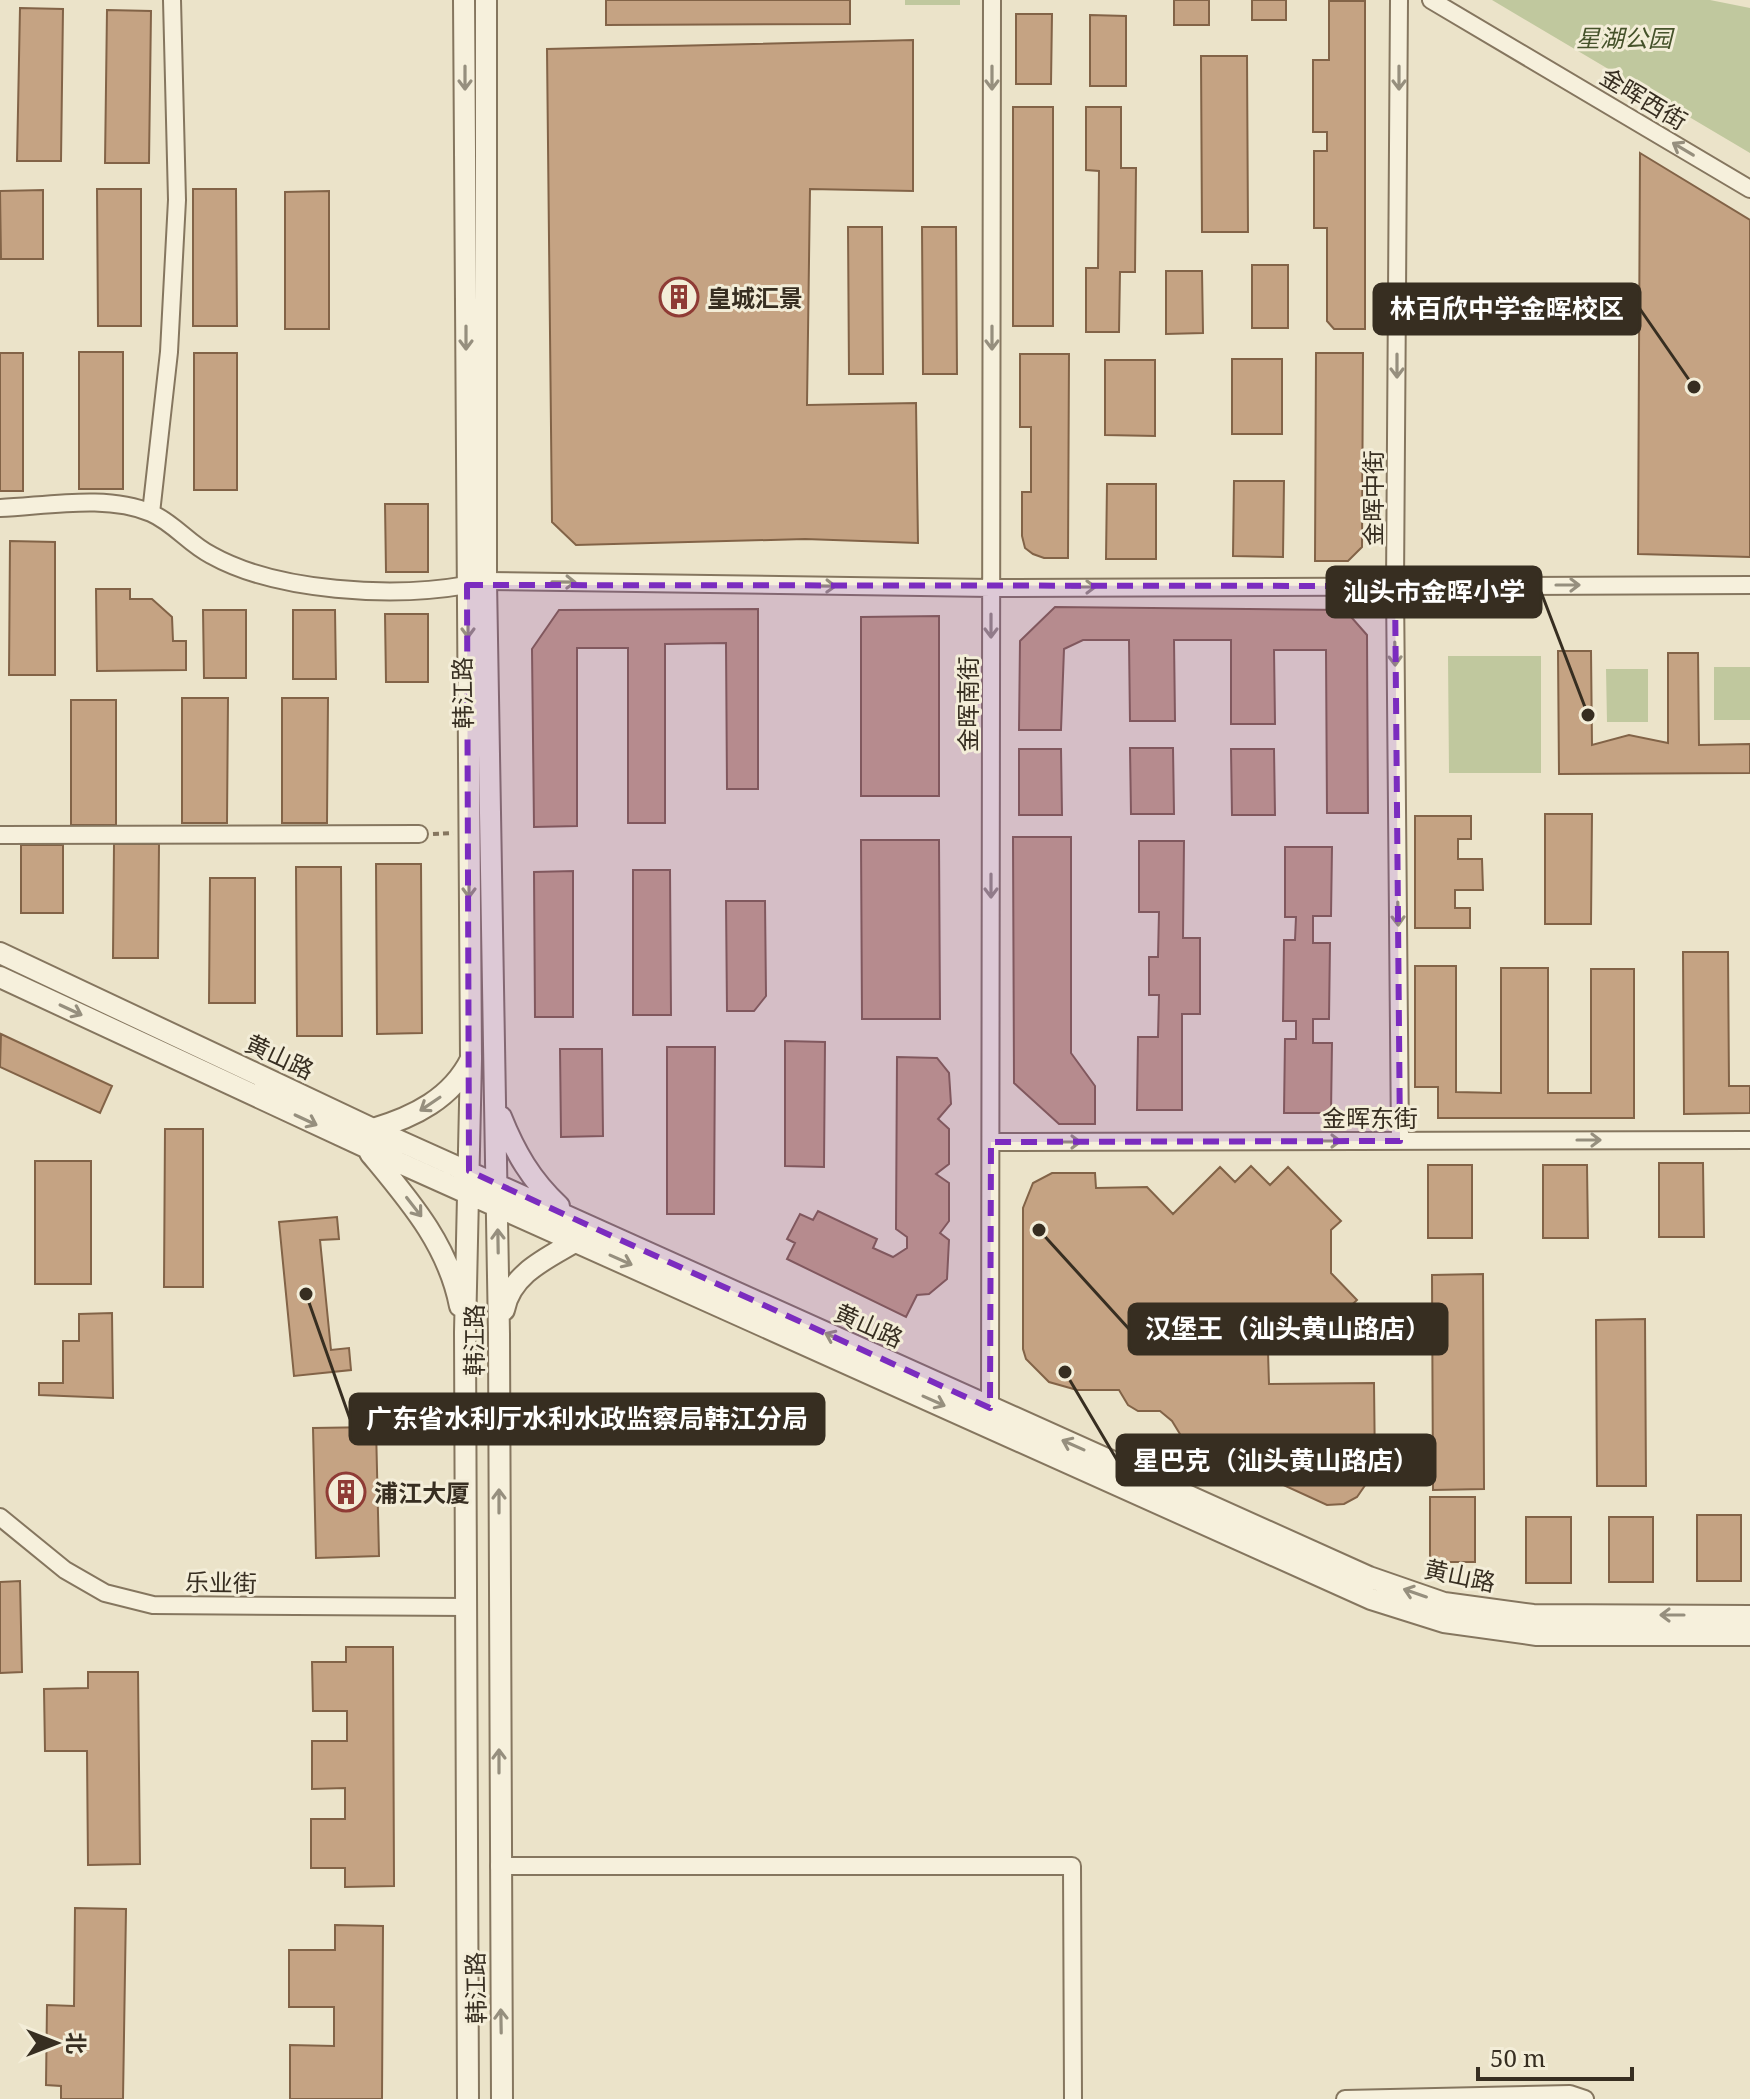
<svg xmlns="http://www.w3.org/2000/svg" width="1750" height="2099" font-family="'Noto Serif','Noto Sans SC',serif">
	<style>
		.green { fill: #c0c89e }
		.building { fill: #c5a383; stroke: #826347; stroke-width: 2 }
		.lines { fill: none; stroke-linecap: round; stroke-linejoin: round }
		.minor-casing { stroke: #85765f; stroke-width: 20 }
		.tertiary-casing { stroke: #85765f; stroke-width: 24 }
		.path { stroke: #85765f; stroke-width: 4; stroke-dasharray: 6 4; stroke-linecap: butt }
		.minor { stroke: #f6f0dc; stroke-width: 16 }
		.tertiary { stroke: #f6f0dc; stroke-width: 20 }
		.oneway { stroke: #968f7e }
		.marked { fill: #7b2cbf; fill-opacity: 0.2; stroke: #7b2cbf; stroke-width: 6; stroke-dasharray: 16 10; stroke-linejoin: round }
		.labels { text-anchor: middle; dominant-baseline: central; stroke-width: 6; stroke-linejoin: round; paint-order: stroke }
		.park-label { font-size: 24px; font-style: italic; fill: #45522a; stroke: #f3edd8 }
		.street-label { font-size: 24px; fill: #372e21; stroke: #f3edd8 }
		.poi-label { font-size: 24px; font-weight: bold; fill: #372e21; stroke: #f3edd8; text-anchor: start }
		.leader { fill: none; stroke: #372e21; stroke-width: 3 }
		.callout-dot { fill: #372e21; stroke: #f3edd8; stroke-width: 3 }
		.callout { fill: #372e21; stroke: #372e21; stroke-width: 3 }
		.callout-label { font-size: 26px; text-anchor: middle; font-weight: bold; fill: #fff }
	</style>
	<rect width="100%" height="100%" fill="#ebe3c9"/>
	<path class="green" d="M905 0H960V5H905Z
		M1492 0H1710L1750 8V153Z
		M1448 656H1541V773H1449Z
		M1714 667H1750V720H1714Z
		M1606 669H1648V722H1607Z"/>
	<path class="building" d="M606 0H850V24L606 25Z
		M1174 0H1209V25H1174Z
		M1252 0H1286V20H1252Z
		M1329 1H1365V329H1334L1327 321V228H1314V151H1327V132H1313V60H1329Z
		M20 8 63 9 61 161H17Z
		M107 10 151 11 149 163H105Z
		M1016 14H1052L1051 84H1016Z
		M1090 15 1126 16V86H1090Z
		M913 40V191L810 189 807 405 916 403 918 543 805 539 576 545 552 522 547 49Z
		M1201 56H1247L1248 232H1202Z
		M1013 107H1053V326H1013Z
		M1086 107H1121V168H1136L1135 272H1120L1119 332H1086V268H1098L1099 171 1086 170Z
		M1640 153 1750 220V557L1638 554Z
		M97 189H141V326H98Z
		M193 189H236L237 326H193Z
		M43 190V259H1L0 191Z
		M329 191V329H285V192Z
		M848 227H882L883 374H849Z
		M922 227H956L957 374H923Z
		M1252 265H1288V328H1252Z
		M1166 271H1202L1203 333 1166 334Z
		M79 352H123V489H79Z
		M0 353H23V491H0Z
		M194 353H237V490H194Z
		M1316 353H1363L1362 547 1348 561H1315Z
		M1020 354H1069L1068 558H1044L1033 554 1025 548 1022 536V492H1031V427H1020Z
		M1232 359H1282V434H1232Z
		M1105 360H1155V436L1105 435Z
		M1234 481H1284L1283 557 1233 556Z
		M1107 484H1156V559H1106Z
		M385 504H428V572H386Z
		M10 541 55 542V675H9Z
		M96 589H130V599H152L172 617 173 641H186V670L97 671Z
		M1055 607 1345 610 1367 635 1368 813H1327L1326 650H1274L1275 724H1231V640H1174L1175 721H1130L1129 640H1083L1064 649 1061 730H1019L1020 641Z
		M758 609V789H727L726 643 665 644V823H628V648H577V826L534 827 532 649 559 610Z
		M203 610H246V678H204Z
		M293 610H335L336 679H293Z
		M385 614H428V682H386Z
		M939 616V796H861V617Z
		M1558 651H1591L1592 745 1629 735 1668 743V653H1698L1699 745 1750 744V773L1559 774Z
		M182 698H228L227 823H182Z
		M282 698H328L327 823H282Z
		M71 700H116V825H71Z
		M1130 748H1173L1174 814H1131Z
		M1019 749H1061L1062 815H1019Z
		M1231 749H1274L1275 815H1232Z
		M1545 814H1592L1591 924H1545Z
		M1415 816H1471V839H1458V859H1482L1483 890H1455V908H1470V928H1415Z
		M1013 837H1071V1053L1095 1086V1124H1059L1014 1083Z
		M861 840H939L940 1019H862Z
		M1139 841H1184L1183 938H1200V1014H1182V1110H1137L1138 1037H1158L1159 995H1149V957H1158L1159 912H1139Z
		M114 844H159L158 958H113Z
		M21 845H63V913H21Z
		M1285 847H1332L1331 916H1313V943H1330L1329 1019H1313V1043H1332L1331 1113H1284L1285 1039H1296V1021H1283L1284 940H1295L1296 917H1285Z
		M376 864H421L422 1033 377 1034Z
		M296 867H341L342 1036H297Z
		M633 870H670L671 1015H633Z
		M573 871V1017H535L534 872Z
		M210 878H255V1003H209Z
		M726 901H765L766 996 754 1011H727Z
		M1683 952H1728L1729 1086H1750V1113L1684 1114Z
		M1415 966H1456V1092L1501 1093V968H1548V1093H1591V969H1634V1118H1438V1087H1415Z
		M1 1034 112 1086 100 1113 0 1067Z
		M785 1041 825 1042 824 1167 785 1166Z
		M667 1047H715L714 1214H667Z
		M560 1049H602L603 1136 561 1137Z
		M897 1057 937 1058 949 1073 951 1104 938 1119 949 1129V1164L936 1174 949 1183V1221L940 1233 949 1240 947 1279 929 1294 917 1295 906 1317 787 1259 795 1243 787 1239 800 1214 813 1220 818 1211 877 1239 873 1248 893 1257 907 1248V1237L896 1229Z
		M165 1129H203V1287H164Z
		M35 1161H91V1284H35Z
		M1659 1163H1703L1704 1237H1659Z
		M1428 1165H1472V1238H1428Z
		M1543 1165H1587L1588 1238H1543Z
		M1251 1166 1270 1185 1288 1167 1341 1221 1331 1230V1273L1357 1300 1303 1351 1268 1352 1269 1384 1374 1383 1375 1471 1357 1497 1344 1504 1327 1505 1183 1439 1172 1421 1160 1411H1138L1128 1405 1119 1390H1077L1049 1382 1026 1359 1023 1349V1208L1033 1183 1052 1173H1095L1096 1188 1147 1187 1173 1214 1220 1167 1235 1182Z
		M337 1217 339 1239 320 1240 331 1350 349 1348 351 1370 294 1376 279 1222Z
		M1483 1274 1484 1489 1433 1490 1432 1275Z
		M112 1313 113 1398 39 1395V1383H63V1341H79V1314Z
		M1645 1319 1646 1486H1597L1596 1320Z
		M376 1427 379 1556 316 1558 313 1428Z
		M1430 1497H1475V1562H1430Z
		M1697 1515H1741V1581H1697Z
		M1526 1517H1571V1583H1526Z
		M1609 1517H1653V1582H1609Z
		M20 1581 22 1672 0 1673V1582Z
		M346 1647H393L394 1886 345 1887V1868H311V1819H345V1788L312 1789V1741H347V1711H313L312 1662H346Z
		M88 1672H138L140 1864 88 1865 87 1751H45L44 1689 88 1688Z
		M75 1908 126 1909 123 2099H61V2086L46 2085 47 2005 74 2006Z
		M335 1925 383 1926 382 2099H290V2045L334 2046V2007H289V1950H335Z"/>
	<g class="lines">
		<g class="minor-casing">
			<path id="minor" d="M1399 0 1395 586 1400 1141
				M1431 0 1750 189
				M0 508C47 506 107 494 151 513 174 523 189 544 211 555 277 592 393 598 467 585
				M151 513 169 352 177 200 172 0
				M486 581 991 588 1750 585
				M0 835 419 834
				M991 1142 1750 1140
				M990 1408 992 0
				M0 1517 65 1570 105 1593 153 1605 467 1607
				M499 1866H1072L1073 2099
				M1345 2099 1570 2094 1585 2099"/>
		</g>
		<g class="tertiary-casing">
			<path id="tertiary" d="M464 0 471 1059 465 1332 468 2099
				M486 0V581L499 1334 502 2099
				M0 953 373 1129 1369 1577 1444 1603 1533 1615 1750 1616
				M0 977 400 1163 1371 1599 1444 1622 1537 1635H1750
				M501 1117C515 1152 531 1180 559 1206
				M373 1129C414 1117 452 1098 471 1059
				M370 1153C408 1199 448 1244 460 1306
				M504 1310C511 1273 548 1258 578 1240"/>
		</g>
		<path class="path" d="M433 834 453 833"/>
		<use href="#minor" class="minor"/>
		<use href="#tertiary" class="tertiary"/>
	</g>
	<defs><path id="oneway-shaft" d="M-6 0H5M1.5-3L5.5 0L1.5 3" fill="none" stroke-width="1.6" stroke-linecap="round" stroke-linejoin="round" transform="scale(2)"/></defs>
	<g class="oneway">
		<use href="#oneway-shaft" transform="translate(465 78) rotate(90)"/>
		<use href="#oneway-shaft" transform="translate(992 78) rotate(90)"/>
		<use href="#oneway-shaft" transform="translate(1399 78) rotate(90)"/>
		<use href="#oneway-shaft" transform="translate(1683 149) rotate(-149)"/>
		<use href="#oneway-shaft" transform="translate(466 338) rotate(90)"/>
		<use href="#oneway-shaft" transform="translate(992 338) rotate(90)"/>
		<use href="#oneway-shaft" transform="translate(1397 366) rotate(90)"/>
		<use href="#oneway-shaft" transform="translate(564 582) rotate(1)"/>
		<use href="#oneway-shaft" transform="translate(1568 585)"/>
		<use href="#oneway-shaft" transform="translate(824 586) rotate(1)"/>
		<use href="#oneway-shaft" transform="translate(1084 587)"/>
		<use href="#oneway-shaft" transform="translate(468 626) rotate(90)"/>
		<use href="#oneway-shaft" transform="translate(991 626) rotate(90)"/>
		<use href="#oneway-shaft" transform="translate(1395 654) rotate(89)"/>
		<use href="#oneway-shaft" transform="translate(469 886) rotate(90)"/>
		<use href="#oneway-shaft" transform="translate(991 886) rotate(90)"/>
		<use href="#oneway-shaft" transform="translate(1398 914) rotate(89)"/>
		<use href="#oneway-shaft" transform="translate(71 1010) rotate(25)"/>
		<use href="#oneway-shaft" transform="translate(430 1104) rotate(146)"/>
		<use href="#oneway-shaft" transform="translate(306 1120) rotate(25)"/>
		<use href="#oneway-shaft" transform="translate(1589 1140)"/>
		<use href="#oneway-shaft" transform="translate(1329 1141)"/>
		<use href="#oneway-shaft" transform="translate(1069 1142)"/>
		<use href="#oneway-shaft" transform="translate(414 1207) rotate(52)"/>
		<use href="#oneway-shaft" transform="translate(498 1241) rotate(-91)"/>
		<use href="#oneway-shaft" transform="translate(621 1260) rotate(24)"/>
		<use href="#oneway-shaft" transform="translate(836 1338) rotate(-156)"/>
		<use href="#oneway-shaft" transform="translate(934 1401) rotate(24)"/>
		<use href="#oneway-shaft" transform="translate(1073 1445) rotate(-156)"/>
		<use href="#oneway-shaft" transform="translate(499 1501) rotate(-90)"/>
		<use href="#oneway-shaft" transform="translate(1415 1593) rotate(-161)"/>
		<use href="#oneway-shaft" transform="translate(1672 1615) rotate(-180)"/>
		<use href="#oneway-shaft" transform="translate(499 1761) rotate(-90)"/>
		<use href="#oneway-shaft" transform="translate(501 2021) rotate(-91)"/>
	</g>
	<path class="marked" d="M467 585 1395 586 1400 1141 991 1142 990 1408 469 1171Z"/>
	<defs>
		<g id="building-ring" transform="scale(2)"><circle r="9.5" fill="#f3edd8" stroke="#8f3b35" stroke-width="1.5"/><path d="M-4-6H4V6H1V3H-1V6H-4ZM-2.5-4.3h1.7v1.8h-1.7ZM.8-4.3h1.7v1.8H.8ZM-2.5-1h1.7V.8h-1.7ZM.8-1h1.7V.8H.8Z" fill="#8f3b35"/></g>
	</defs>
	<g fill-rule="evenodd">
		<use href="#building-ring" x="679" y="297"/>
		<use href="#building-ring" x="346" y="1492"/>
	</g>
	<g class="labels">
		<g class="park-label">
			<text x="1624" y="37">星湖公园</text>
		</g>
		<g class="street-label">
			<text transform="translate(1644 98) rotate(31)">金晖西街</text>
			<text transform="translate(1372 498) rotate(-90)">金晖中街</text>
			<text transform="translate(462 693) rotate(-91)">韩江路</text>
			<text transform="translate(967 704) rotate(-90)">金晖南街</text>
			<text transform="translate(280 1056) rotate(25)">黄山路</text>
			<text x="1370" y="1117">金晖东街</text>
			<text transform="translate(869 1325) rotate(24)">黄山路</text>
			<text transform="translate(473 1340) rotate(-90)">韩江路</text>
			<text transform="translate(1460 1575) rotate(12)">黄山路</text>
			<text transform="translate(221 1582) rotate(1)">乐业街</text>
			<text transform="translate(475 1988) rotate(-91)">韩江路</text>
		</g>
		<g class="poi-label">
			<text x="707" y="297">皇城汇景</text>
			<text x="374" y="1492">浦江大厦</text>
		</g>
	</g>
	<path class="leader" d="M1694 387L1640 309M1588 715L1541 592M1039 1230L1129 1329M306 1294L350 1419M1065 1372L1117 1460"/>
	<g class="callout-dot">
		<circle cx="1694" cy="387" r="8"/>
		<circle cx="1588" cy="715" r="8"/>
		<circle cx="1039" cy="1230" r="8"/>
		<circle cx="306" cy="1294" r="8"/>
		<circle cx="1065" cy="1372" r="8"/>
	</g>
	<g class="callout">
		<rect x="1374" y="284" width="266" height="50" rx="8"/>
		<rect x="1327" y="567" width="214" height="50" rx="8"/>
		<rect x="1129" y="1304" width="318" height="50" rx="8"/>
		<rect x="350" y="1394" width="474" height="50" rx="8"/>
		<rect x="1117" y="1435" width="318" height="50" rx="8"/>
	</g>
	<g class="callout-label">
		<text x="1507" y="318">林百欣中学金晖校区</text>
		<text x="1434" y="601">汕头市金晖小学</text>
		<text x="1288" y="1338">汉堡王（汕头黄山路店）</text>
		<text x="587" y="1428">广东省水利厅水利水政监察局韩江分局</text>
		<text x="1276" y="1470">星巴克（汕头黄山路店）</text>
	</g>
	<g transform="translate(56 2043) rotate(90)" stroke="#f3edd8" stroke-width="6" paint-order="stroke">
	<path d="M0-6L14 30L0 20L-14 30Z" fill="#372e21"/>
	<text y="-12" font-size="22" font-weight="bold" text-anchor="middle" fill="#372e21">北</text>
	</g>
	<path d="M1478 2067v12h154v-12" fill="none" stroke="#372e21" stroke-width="4"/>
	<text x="1490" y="2067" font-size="24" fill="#372e21" stroke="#f3edd8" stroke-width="6" paint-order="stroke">50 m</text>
</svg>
